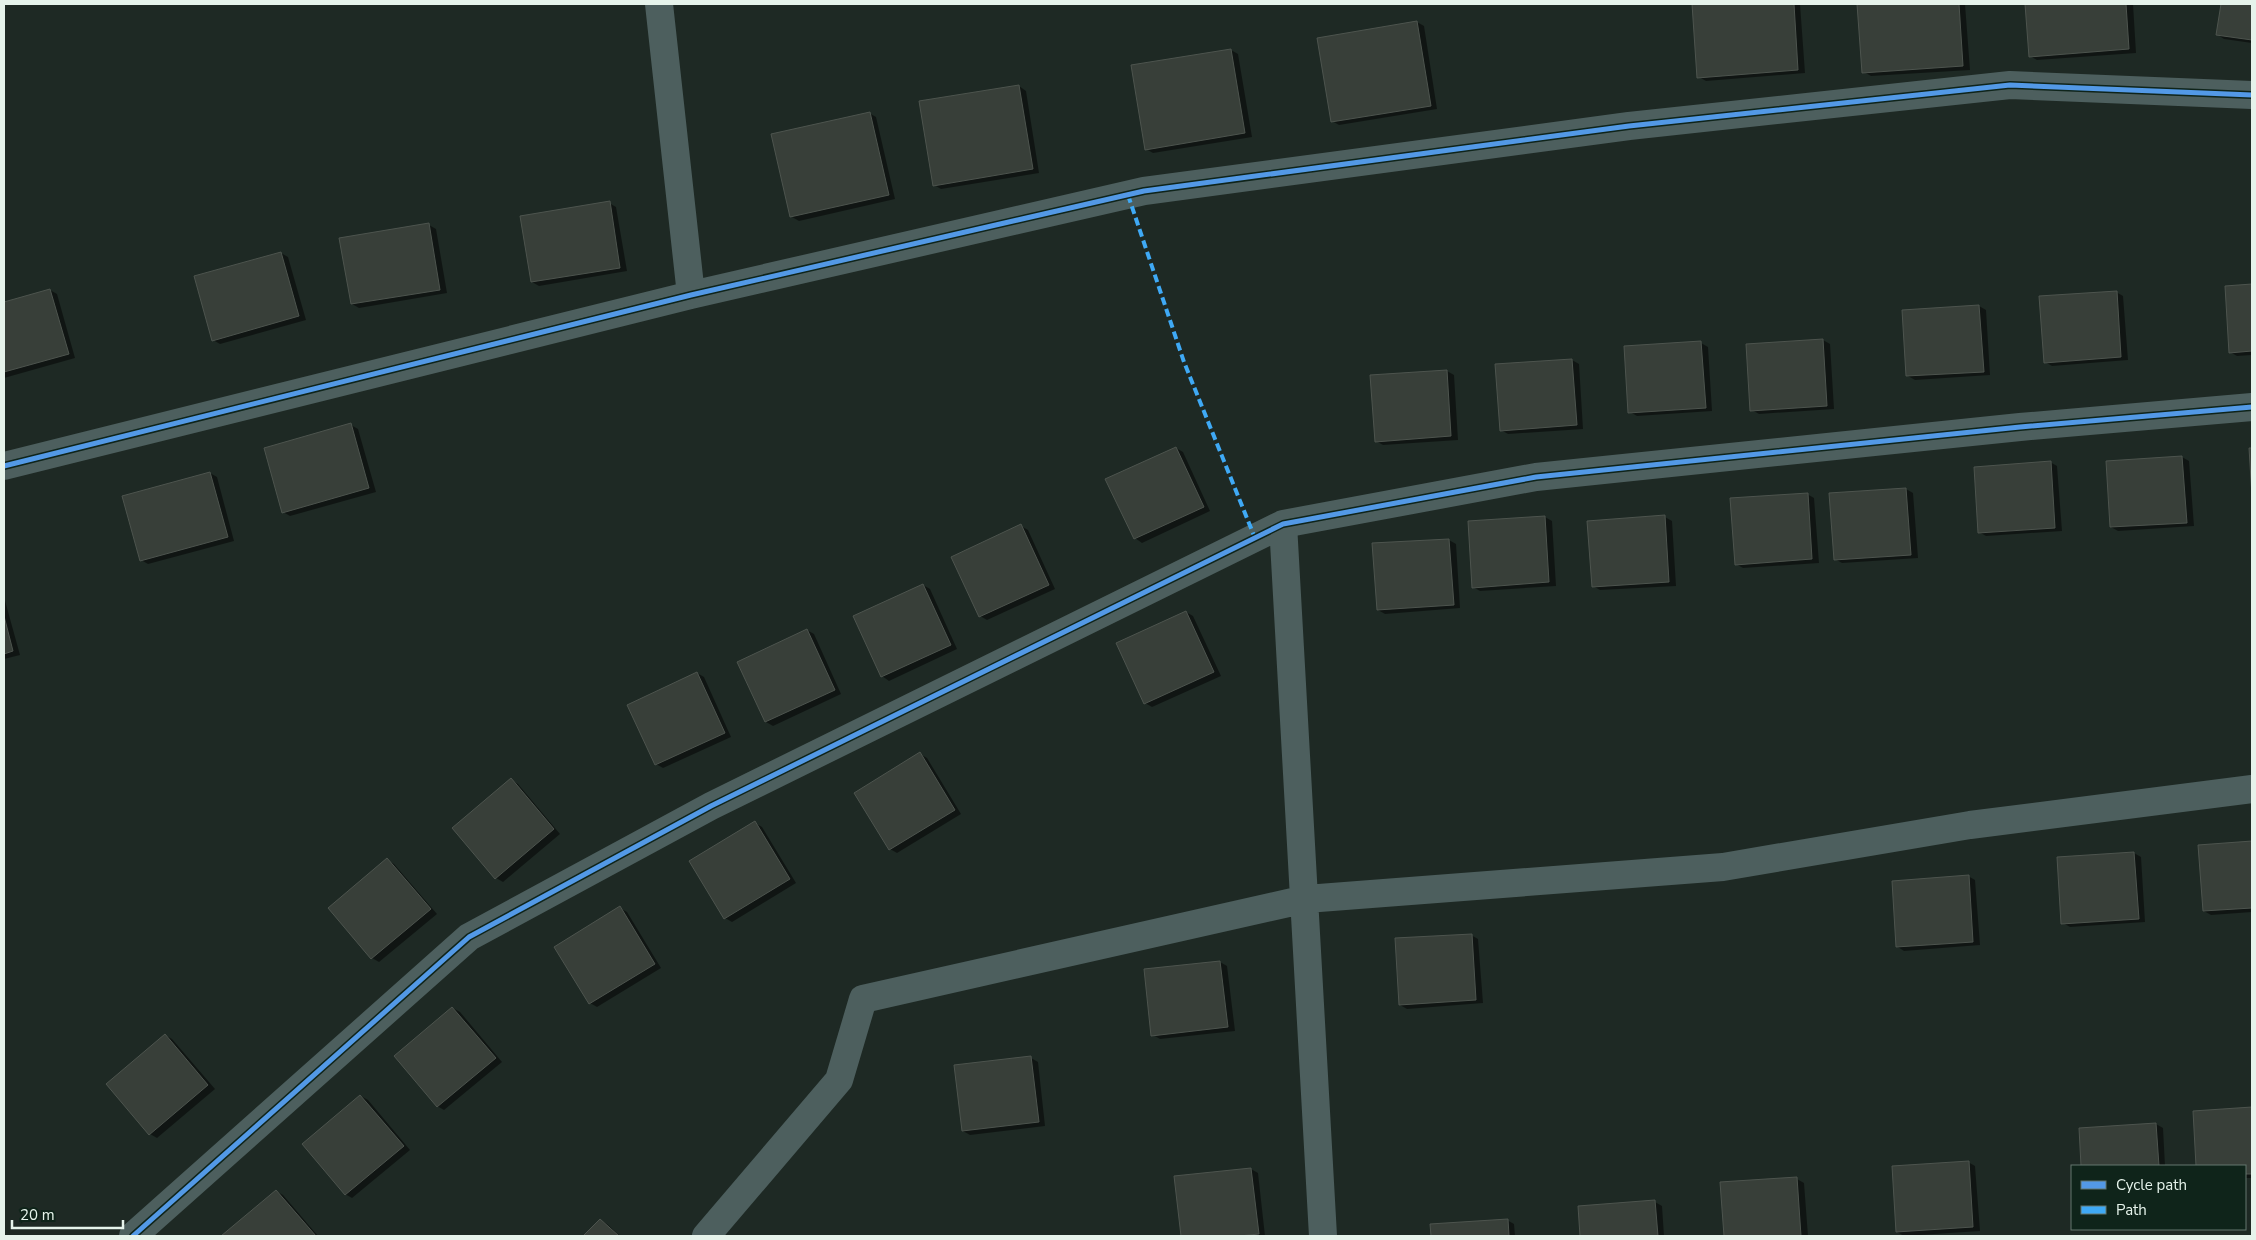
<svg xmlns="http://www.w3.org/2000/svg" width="2256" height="1240" font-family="'Nunito Sans',sans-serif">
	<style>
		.shadow { fill: #0007 }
		.building { fill: #383f39; stroke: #4d544e }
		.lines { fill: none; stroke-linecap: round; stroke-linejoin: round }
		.minor { stroke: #4d5f5e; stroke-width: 28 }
		.quiet { stroke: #3fa9f5; stroke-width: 4; stroke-dasharray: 8 4; stroke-linecap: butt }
		.cycleway-casing { stroke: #0f241a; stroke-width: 8 }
		.cycleway { stroke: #5399e6; stroke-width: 5 }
	</style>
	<rect width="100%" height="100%" fill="#1e2924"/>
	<path class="shadow" d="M1693 4H1800L1805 73 1706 81 1699 77Z
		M1859 4H1965L1970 70 1871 76 1864 72Z
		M2026 4H2133L2136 53 2037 60 2030 56Z
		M2222 4H2252V43L2224 39 2218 35Z
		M1417 22 1424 26 1437 109 1339 125 1332 121Z
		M1231 50 1238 54 1252 137 1153 153 1146 149Z
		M1019 86 1026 91 1039 173 941 189 934 185Z
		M869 113 876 117 895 199 799 221 792 217Z
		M609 203 616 207 627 271 539 286 532 282Z
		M429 225 436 229 447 293 359 308 352 304Z
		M281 253 288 257 306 320 220 344 213 340Z
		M2252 285V355L2237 356 2230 352 2226 287Z
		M50 290 57 294 75 358 4 378V303Z
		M2116 292 2123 296 2128 360 2052 366 2045 362Z
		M1979 306 1986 310 1990 375 1915 380 1908 376Z
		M1823 340 1830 344 1834 409 1759 414 1752 410Z
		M1701 343 1708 347 1712 411 1637 416 1630 412Z
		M1572 360 1579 364 1583 429 1508 434 1501 430 1496 365Z
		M1447 371 1454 375 1458 440 1383 445 1376 441Z
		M351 425 358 429 376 492 290 516 283 512Z
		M1176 448 1183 452 1210 511 1142 543 1135 538Z
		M2182 457 2189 461 2194 526 2118 531 2111 527 2107 462Z
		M2050 462 2057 466 2062 531 1986 536 1979 532Z
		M210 473 217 477 234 541 148 564 141 560Z
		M1906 489 1913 493 1918 558 1842 563 1835 559 1830 495Z
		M1807 494 1814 498 1819 563 1743 568 1736 564Z
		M1545 517 1552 521 1556 586 1480 591 1473 587Z
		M1665 517 1672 521 1676 586 1600 590 1593 586Z
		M1021 526 1028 530 1055 589 987 620 980 616Z
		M1449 540 1456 544 1460 608 1385 614 1378 610 1374 545Z
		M923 585 930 589 957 649 889 681 882 676Z
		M4 597 20 655 4 659Z
		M1186 612 1193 616 1221 676 1152 707 1145 703Z
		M807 630 814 634 841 694 773 726 766 722 739 663Z
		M697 673 704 677 731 737 663 768 656 764Z
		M920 754 927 758 961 814 897 853 890 849Z
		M511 780 518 784 560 834 503 882 496 878 454 828Z
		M755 823 762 827 796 883 732 922 725 918Z
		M2252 842V912L2211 915 2204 911 2200 846Z
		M2134 853 2141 857 2145 922 2070 927 2063 923Z
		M387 860 394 864 437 914 379 962 372 958Z
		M1968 876 1975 880 1980 945 1904 951 1898 947Z
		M620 908 627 912 661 968 597 1007 590 1003Z
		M1471 935 1478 939 1483 1003 1407 1009 1400 1005Z
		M1220 962 1227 966 1235 1031 1160 1039 1153 1035Z
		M453 1008 460 1012 502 1062 444 1110 437 1106Z
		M165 1035 172 1039 215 1089 157 1138 150 1134Z
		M1031 1058 1038 1062 1045 1126 970 1135 963 1131Z
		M361 1096 368 1100 410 1150 352 1198 345 1194Z
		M2252 1108V1178H2245V1166H2198L2194 1112Z
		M2156 1124 2163 1128 2165 1166H2083L2080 1129Z
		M1968 1162 1975 1166 1980 1231 1904 1236 1897 1232Z
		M1251 1169 1258 1173 1265 1236H1182L1176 1178Z
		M1797 1179 1804 1183 1808 1236H1725L1721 1183Z
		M276 1191 283 1195 318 1236H223Z
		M1655 1202 1662 1206 1664 1236H1582L1580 1207Z
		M600 1220 607 1224 620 1236H585Z
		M1507 1220 1514 1224 1515 1236H1432V1225Z"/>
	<path class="building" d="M1692 4H1794L1798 70 1697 78Z
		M1857 4H1959L1963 66 1862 73Z
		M2025 4H2126L2129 49 2029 57Z
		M2221 4H2252V40L2216 35Z
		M1417 21 1431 106 1331 122 1317 38Z
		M1231 49 1245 133 1145 150 1131 65Z
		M1019 85 1033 169 933 186 919 101Z
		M870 112 889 195 790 217 771 134Z
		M610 201 620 268 531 282 520 216Z
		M429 223 440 290 351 304 339 238Z
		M281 252 299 316 212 341 194 276Z
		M2252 284V351L2229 353 2225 286Z
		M50 289 69 354 4 372V302Z
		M2117 291 2121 357 2044 363 2039 296Z
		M1979 305 1984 372 1906 376 1902 310Z
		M1823 339 1827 406 1750 411 1746 344Z
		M1701 341 1706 408 1628 413 1624 346Z
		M1572 359 1577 425 1500 431 1495 364Z
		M1447 370 1451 436 1375 442 1370 375Z
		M351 423 369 488 282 513 264 448Z
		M1176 447 1204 507 1134 539 1105 479Z
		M2249 448H2252V496Z
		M2182 456 2187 523 2110 527 2106 461Z
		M2051 461 2055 528 1978 533 1974 467Z
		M210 472 228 537 140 561 122 496Z
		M1906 488 1911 555 1834 560 1829 493Z
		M1808 493 1812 559 1735 565 1730 498Z
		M1665 515 1669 582 1592 587 1587 521Z
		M1545 516 1549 582 1472 588 1468 521Z
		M1021 524 1049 585 979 617 951 557Z
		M1449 539 1454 605 1377 610 1372 543Z
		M923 584 951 645 881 677 853 616Z
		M1186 611 1214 672 1144 704 1116 643Z
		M4 616 13 651 4 654Z
		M807 629 835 690 765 722 737 662Z
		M697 672 725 733 655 765 627 705Z
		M920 752 955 810 889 850 854 793Z
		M511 778 554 829 495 879 452 828Z
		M755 821 790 879 724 919 689 861Z
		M2252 841V908L2203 911 2198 845Z
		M2134 852 2139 919 2061 924 2057 857Z
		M387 858 431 909 371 959 328 908Z
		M1969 875 1973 942 1896 947 1892 881Z
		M620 906 655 964 589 1004 554 947Z
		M1472 934 1476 1000 1399 1005 1395 938Z
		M1220 961 1228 1027 1151 1036 1144 969Z
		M452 1007 496 1058 437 1107 394 1056Z
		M165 1034 208 1085 149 1135 106 1084Z
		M1031 1056 1039 1122 962 1131 954 1065Z
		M360 1095 404 1146 345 1195 302 1144Z
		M2252 1107V1174H2245V1166H2196L2193 1111Z
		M2156 1123 2159 1166H2081L2079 1128Z
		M1969 1161 1973 1227 1896 1232 1892 1166Z
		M1251 1168 1259 1234 1239 1236H1181L1174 1176Z
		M1797 1177 1801 1236H1724L1720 1182Z
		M276 1190 316 1236H221Z
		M1655 1200 1658 1236H1580L1578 1206Z
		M600 1219 619 1236H583Z
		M1508 1219 1509 1236H1431L1430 1224Z"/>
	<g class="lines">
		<path class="minor" d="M659 4 691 295
			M4 466 691 295 1144 191 1629 126 2010 85 2252 95
			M1283 524 1323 1236
			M133 1236 469 937 711 806 1283 524 1536 477 2020 427 2252 407
			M706 1236 839 1080 863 999 1306 899 1723 867 1970 825 2252 789"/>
		<path class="quiet" d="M1128 195 1184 362 1255 538"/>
		<g class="cycleway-casing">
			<path id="cycleway" d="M4 466 691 295 1144 191 1629 126 2010 85 2252 95
				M133 1236 469 937 711 806 1283 524 1536 477 2020 427 2252 407"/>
		</g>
		<use href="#cycleway" class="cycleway"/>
	</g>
	<rect width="2256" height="1240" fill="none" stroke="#e6f3eb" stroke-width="10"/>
	<rect x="2071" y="1165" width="175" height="65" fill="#0f241a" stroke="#65776e"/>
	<rect x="2081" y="1181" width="25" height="8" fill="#5399e6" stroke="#65776e"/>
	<text x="2116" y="1190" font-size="15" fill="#e6f3eb">Cycle path</text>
	<rect x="2081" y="1206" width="25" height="8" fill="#3fa9f5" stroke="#65776e"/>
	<text x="2116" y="1215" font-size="15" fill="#e6f3eb">Path</text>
	<path d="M12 1220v8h111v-8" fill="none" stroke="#e6f3eb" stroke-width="2.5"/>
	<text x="20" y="1220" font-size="15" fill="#e6f3eb" stroke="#0f241a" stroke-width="4" paint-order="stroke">20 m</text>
</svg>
